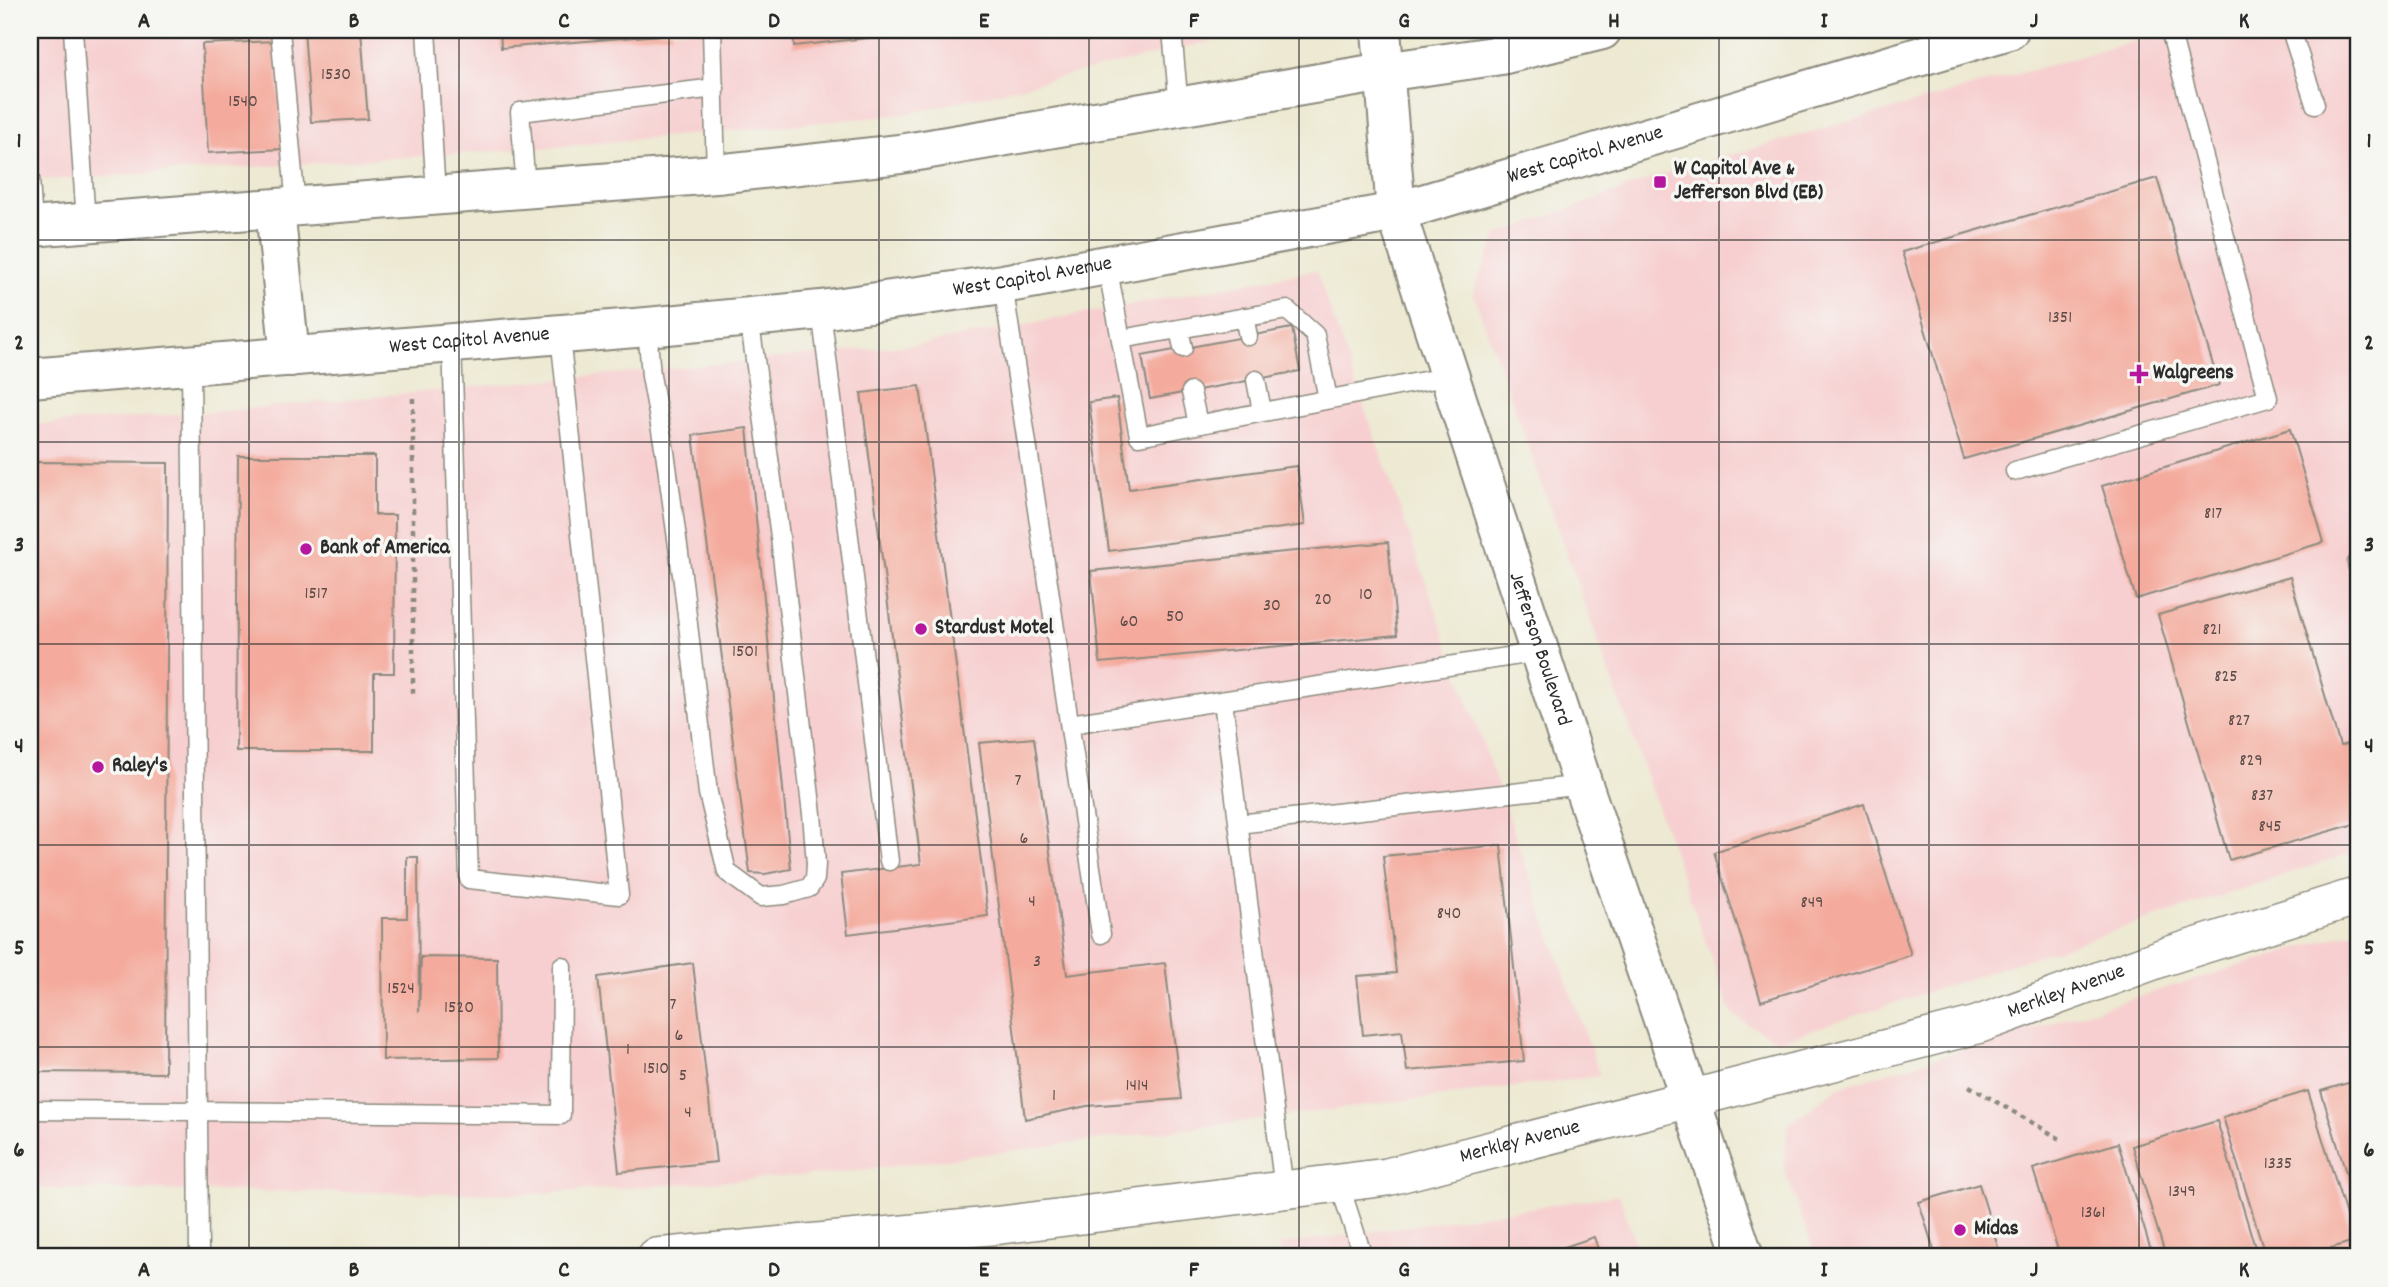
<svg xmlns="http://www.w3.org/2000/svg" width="2388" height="1287" font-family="Dekko,sans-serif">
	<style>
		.built { fill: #f7cfd0 }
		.building { fill: #f4ab9d }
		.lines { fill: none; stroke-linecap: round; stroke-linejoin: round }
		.lane-casing { stroke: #8c8a7e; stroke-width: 21 }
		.street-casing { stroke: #8c8a7e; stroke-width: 40 }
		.secondary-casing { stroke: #8c8a7e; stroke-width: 42 }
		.primary-casing { stroke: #8c8a7e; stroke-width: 42 }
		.path { stroke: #8c8a7e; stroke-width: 4.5; stroke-dasharray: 5 5; stroke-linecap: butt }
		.lane { stroke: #fff; stroke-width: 18 }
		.street { stroke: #fff; stroke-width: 37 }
		.secondary { stroke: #fff; stroke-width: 38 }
		.primary { stroke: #fff; stroke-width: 38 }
		.grid { fill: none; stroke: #2b2b2b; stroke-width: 2; stroke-opacity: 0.55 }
		.poi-dot { fill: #b5179e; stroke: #f6f6f2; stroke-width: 2.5 }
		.labels { text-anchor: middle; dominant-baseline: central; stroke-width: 7; stroke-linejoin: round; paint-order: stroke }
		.number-label { font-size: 18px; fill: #5d4b48 }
		.street-label { font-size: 21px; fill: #2b2b2b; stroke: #f6f6f2 }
		.poi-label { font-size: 21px; font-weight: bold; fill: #2b2b2b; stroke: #f6f6f2; text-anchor: start }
		.neatline { fill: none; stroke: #2b2b2b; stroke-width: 2.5 }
		.grid-label { font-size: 23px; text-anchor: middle; font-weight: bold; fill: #2b2b2b }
	</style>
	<rect width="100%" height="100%" fill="#f6f6f2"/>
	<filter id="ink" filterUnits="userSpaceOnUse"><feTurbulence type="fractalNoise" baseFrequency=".0143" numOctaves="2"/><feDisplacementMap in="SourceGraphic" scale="14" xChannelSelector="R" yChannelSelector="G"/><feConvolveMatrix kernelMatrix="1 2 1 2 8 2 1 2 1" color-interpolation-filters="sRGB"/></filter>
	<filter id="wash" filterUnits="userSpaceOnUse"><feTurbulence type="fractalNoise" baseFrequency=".00686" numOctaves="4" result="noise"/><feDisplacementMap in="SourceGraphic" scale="28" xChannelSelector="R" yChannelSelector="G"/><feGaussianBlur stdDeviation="1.57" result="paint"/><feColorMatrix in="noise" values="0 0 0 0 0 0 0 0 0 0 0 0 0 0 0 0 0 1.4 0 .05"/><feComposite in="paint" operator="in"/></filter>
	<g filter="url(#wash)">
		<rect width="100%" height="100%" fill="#ede9d2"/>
		<path class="built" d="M30 30H1257L908 114 532 149 30 181Z
			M2174 30H2358V851L1778 1041 1732 1015 1473 292 1497 235 1676 170Z
			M1316 270 1600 1076 828 1174 529 1194 30 1189V425L213 412 923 344Z
			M2358 930V1257H1816L1784 1168 1788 1124 1840 1087Z
			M1619 1195 1640 1257H1281L1279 1245Z"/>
		<g id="blocks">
			<path class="building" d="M304 30H361L368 119 311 122Z
				M500 30H672V34L501 48Z
				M793 30H912V33L794 46Z
				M275 41 283 149 208 153 202 44Z
				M2157 178 2219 385 1964 459 1902 252Z
				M1292 328 1300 371 1150 399 1142 356Z
				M920 386 988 916 848 934 841 874 921 864 861 393Z
				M1117 398 1129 489 1297 466 1305 525 1109 551 1089 402Z
				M747 428 791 869 765 874 750 873 693 435Z
				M2290 429 2324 542 2136 599 2102 486Z
				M238 456H375V515H395L394 673H374V751H236Z
				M30 462 168 463 165 1073 30 1072Z
				M1388 542 1397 635 1100 663 1091 571Z
				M2290 577 2340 746 2358 741V823L2229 860 2158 615Z
				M1034 738 1067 975 1165 963 1181 1099 1087 1106 1025 1119 979 743Z
				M1864 804 1911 955 1761 1001 1714 852Z
				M1501 845 1524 1061 1407 1071 1402 1031 1363 1035 1357 976 1396 973 1383 856Z
				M407 857H418L419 1012 421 957 497 958 498 1058 383 1060 382 918H407Z
				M693 963 716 1162 619 1172 598 977Z
				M2358 1080V1212L2321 1091Z
				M2308 1091 2354 1241 2302 1257H2266L2223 1117Z
				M2217 1121 2258 1257H2166L2132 1146Z
				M2118 1143 2153 1257H2060L2033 1169Z
				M1979 1184 2001 1257H1936L1919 1202Z
				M1594 1237 1601 1257H1535Z
				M2054 1250 2056 1257H2033Z"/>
		</g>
	</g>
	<g filter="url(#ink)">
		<use href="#blocks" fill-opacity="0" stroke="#8c8a7e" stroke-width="2"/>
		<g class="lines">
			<g class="lane-casing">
				<path id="lane" d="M73 30 86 223
					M280 30 296 207
					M426 30 436 195
					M712 30 716 174
					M1172 30 1179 108
					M2291 30 2315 104
					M30 178 33 227
					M526 189 520 112 715 88
					M1107 265 1139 436 1450 376
					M1003 284 1101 934
					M821 310 889 861
					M1244 317 1248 336
					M647 327 651 376 665 452 683 582 708 793 727 872 761 897 784 895 809 888 815 879 816 864 812 814 779 529 749 317
					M1179 329 1183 348
					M1121 339 1287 310 1315 335 1328 399
					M452 343 469 879 619 895 560 335
					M1256 380 1262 411
					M1191 392 1198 424
					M2015 471 2268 398 2170 30
					M2357 563 2358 567
					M1223 701 1284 1190
					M1070 724 1540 652
					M1238 824 1583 785
					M30 1110 198 1111 191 366
					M1339 1183 1363 1257
					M199 1257 198 1111 561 1115 562 966"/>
			</g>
			<g class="street-casing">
				<g id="street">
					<path id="s1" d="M656 1257 1001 1225 1387 1177 1977 1025 2164 957 2358 896"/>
				</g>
			</g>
			<g class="secondary-casing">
				<g id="secondary">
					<path d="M1381 30 1396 212"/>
					<path d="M275 209 290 357"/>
					<path d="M30 227 716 174 900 154 1384 72 1501 55 1602 30"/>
					<path id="s2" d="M30 378 647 327 821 310 1003 284 1396 212 2009 30"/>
				</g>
			</g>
			<g class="primary-casing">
				<g id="primary">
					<path id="s3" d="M1396 212 1583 785 1744 1257"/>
				</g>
			</g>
			<path class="path" d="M413 398V697
				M1969 1086 2062 1140"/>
			<use href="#lane" class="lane"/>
			<use href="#street" class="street"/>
			<use href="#secondary" class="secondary"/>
			<use href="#primary" class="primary"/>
		</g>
	</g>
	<path class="grid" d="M249 30V1257M459 30V1257M669 30V1257M879 30V1257M1089 30V1257M1299 30V1257M1509 30V1257M1719 30V1257M1929 30V1257M2139 30V1257M30 240H2358M30 442H2358M30 644H2358M30 845H2358M30 1047H2358"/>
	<g class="poi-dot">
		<rect x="1653" y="175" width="14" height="14" rx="3.5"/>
		<path d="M2135.5 363.5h7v7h7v7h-7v7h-7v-7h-7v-7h7z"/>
		<circle cx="306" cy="549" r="7"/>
		<circle cx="921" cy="629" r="7"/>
		<circle cx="98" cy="767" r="7"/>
		<circle cx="1960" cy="1230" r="7"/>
	</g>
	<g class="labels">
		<g class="number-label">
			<text x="336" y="75">1530</text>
			<text x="243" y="102">1540</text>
			<text x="2060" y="318">1351</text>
			<text x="2213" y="514">817</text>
			<text x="316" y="594">1517</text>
			<text x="1366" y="595">10</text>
			<text x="1323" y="600">20</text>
			<text x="1272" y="606">30</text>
			<text x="1175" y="617">50</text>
			<text x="1129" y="622">60</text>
			<text x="2212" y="630">821</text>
			<text x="745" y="652">1501</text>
			<text x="2226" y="677">825</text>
			<text x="2239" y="721">827</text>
			<text x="2251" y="761">829</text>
			<text x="1018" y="781">7</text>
			<text x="2262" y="796">837</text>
			<text x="2270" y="827">845</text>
			<text x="1024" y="839">6</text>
			<text x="1032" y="902">4</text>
			<text x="1812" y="903">849</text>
			<text x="1449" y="914">840</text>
			<text x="1037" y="962">3</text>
			<text x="401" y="989">1524</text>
			<text x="673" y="1005">7</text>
			<text x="459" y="1008">1520</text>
			<text x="679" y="1036">6</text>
			<text x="628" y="1050">1</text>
			<text x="656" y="1069">1510</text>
			<text x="683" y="1076">5</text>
			<text x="1137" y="1086">1414</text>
			<text x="1054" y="1096">1</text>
			<text x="688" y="1113">4</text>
			<text x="2278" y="1164">1335</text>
			<text x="2182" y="1192">1349</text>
			<text x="2093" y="1213">1361</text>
		</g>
		<g class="street-label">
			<text stroke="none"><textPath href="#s2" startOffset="1575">West Capitol Avenue</textPath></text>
			<text stroke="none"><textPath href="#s2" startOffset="1008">West Capitol Avenue</textPath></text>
			<text stroke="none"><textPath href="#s2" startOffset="441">West Capitol Avenue</textPath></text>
			<text stroke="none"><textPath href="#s3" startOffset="460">Jefferson Boulevard</textPath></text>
			<text stroke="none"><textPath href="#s1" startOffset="1440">Merkley Avenue</textPath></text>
			<text stroke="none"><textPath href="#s1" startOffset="873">Merkley Avenue</textPath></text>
		</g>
		<g class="poi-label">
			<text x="1674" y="170">W Capitol Ave &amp;<tspan x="1674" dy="24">Jefferson Blvd (EB)</tspan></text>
			<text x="2153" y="374">Walgreens</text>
			<text x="320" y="549">Bank of America</text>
			<text x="935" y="629">Stardust Motel</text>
			<text x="112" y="767">Raley's</text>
			<text x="1974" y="1230">Midas</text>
		</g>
	</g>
	<rect width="2388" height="1287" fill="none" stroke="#f6f6f2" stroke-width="77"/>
	<rect x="38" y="38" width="2312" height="1210" class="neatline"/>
	<g class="grid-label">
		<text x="144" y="27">A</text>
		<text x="354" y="27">B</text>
		<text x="564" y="27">C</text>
		<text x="774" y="27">D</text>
		<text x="984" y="27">E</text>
		<text x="1194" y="27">F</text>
		<text x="1404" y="27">G</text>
		<text x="1614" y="27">H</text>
		<text x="1824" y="27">I</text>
		<text x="2034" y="27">J</text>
		<text x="2244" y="27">K</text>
		<text x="19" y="147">1</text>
		<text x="2369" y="147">1</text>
		<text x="19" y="349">2</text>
		<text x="2369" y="349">2</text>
		<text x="19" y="551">3</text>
		<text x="2369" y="551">3</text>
		<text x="19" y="752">4</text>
		<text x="2369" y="752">4</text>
		<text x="19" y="954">5</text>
		<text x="2369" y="954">5</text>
		<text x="19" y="1156">6</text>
		<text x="2369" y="1156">6</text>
		<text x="144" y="1276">A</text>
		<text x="354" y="1276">B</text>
		<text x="564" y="1276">C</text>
		<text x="774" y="1276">D</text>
		<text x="984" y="1276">E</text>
		<text x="1194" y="1276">F</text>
		<text x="1404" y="1276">G</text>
		<text x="1614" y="1276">H</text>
		<text x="1824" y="1276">I</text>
		<text x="2034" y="1276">J</text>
		<text x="2244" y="1276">K</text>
	</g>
</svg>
